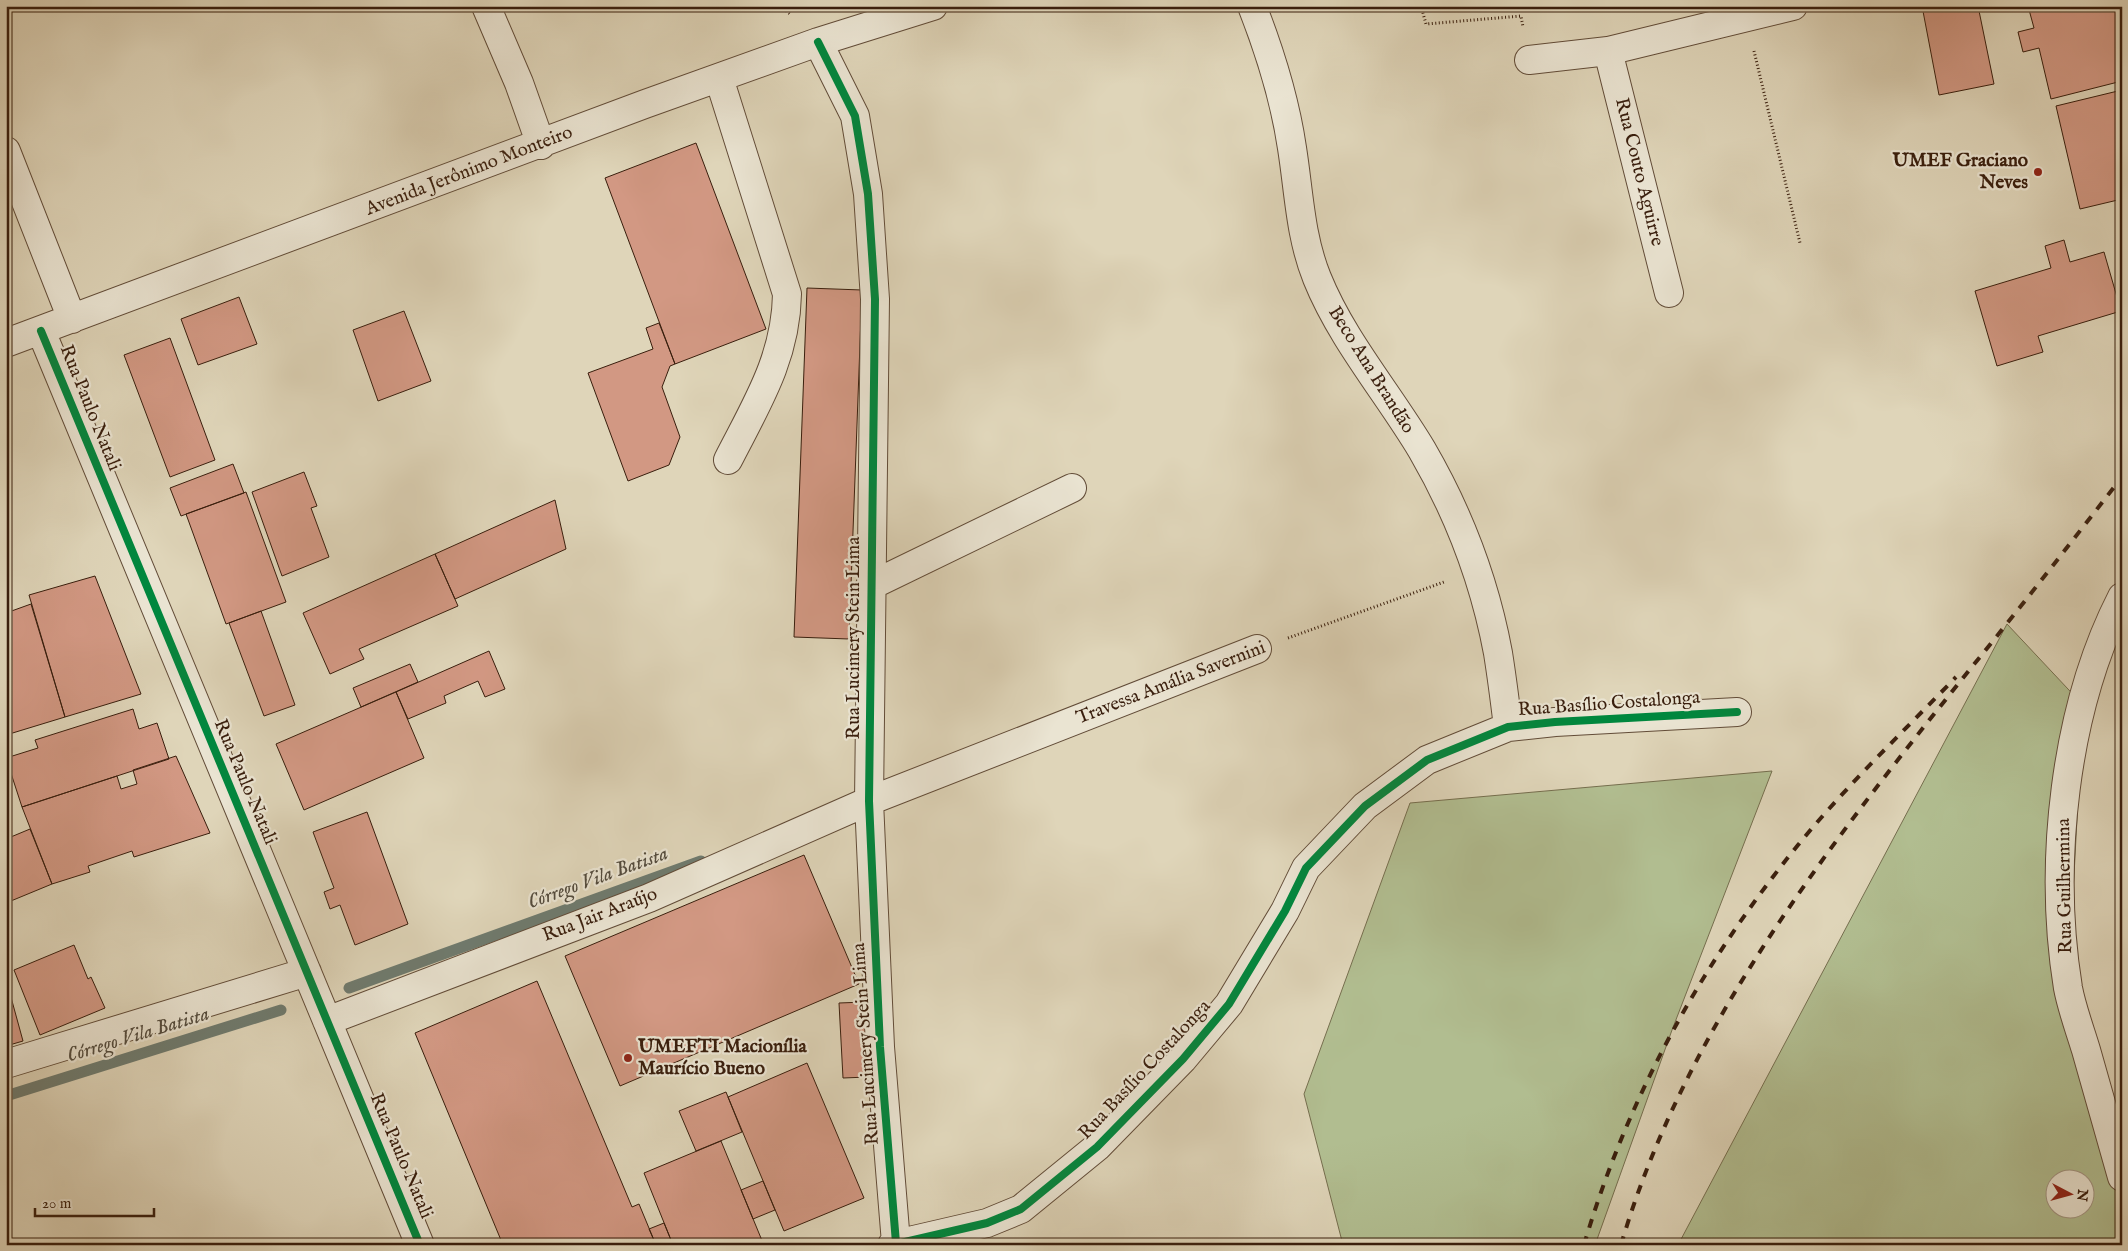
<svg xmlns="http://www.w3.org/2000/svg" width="2128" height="1251" font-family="'IM FELL English',serif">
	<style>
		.green { fill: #b1bd90; stroke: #756e4e; fill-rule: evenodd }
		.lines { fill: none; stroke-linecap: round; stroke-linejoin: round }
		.stream { stroke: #6f7b6f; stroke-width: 11 }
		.building { fill: #d29883; stroke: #391e0d }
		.minor-casing { stroke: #624c38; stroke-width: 30 }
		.path { stroke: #391e0d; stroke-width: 3; stroke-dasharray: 1 2.5; stroke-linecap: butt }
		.minor { stroke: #eae4d2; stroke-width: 28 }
		.rail { stroke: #391e0d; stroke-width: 4; stroke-dasharray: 9 9; stroke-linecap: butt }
		.cycleway-casing { stroke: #eae4d2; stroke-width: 11 }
		.cycleway { stroke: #00873e; stroke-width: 8 }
		.poi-dot { fill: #8f2418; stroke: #eae4d2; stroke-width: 2 }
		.labels { text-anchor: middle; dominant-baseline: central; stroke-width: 4.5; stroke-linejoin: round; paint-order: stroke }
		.poi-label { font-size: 19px; font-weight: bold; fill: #391e0d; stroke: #eae4d2; text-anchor: end }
		.street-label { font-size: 19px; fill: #391e0d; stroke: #eae4d2 }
		.water-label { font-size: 20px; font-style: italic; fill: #544c3e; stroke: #eae4d2 }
	</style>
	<rect width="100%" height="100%" fill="#dfd5b9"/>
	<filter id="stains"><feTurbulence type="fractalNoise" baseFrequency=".004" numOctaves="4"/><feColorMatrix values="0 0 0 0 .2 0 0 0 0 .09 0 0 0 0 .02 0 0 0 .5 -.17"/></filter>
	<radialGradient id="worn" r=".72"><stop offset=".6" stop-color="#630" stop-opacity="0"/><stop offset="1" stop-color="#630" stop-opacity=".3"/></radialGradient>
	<path class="green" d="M2007 624 2083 705 2068 989 2122 1139V1245H1678ZM2056 1178H2086V1208H2056Z
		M1772 771 1672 1030 1595 1245H1343L1304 1094 1410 803Z"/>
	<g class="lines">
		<path class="stream" d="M349 988 701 861
			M6 1096 281 1010"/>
	</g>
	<path class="building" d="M1922 6H1978L1994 84 1939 95Z
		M2028 6H2122V81L2051 99 2039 48 2023 52 2018 32 2034 28Z
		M2122 90V199L2080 209 2056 106Z
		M696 143 766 329 675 364 605 178Z
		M2064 240 2070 262 2104 252 2121 311 2038 336 2043 352 1997 366 1975 291 2051 268 2045 246Z
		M807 288 862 290 849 639 794 637Z
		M239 297 257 344 198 365 181 319Z
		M404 311 431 381 378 401 353 330Z
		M659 323 675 364 670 366 662 387 680 437 669 465 628 481 588 373 653 349 646 328Z
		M170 338 215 460 170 477 124 355Z
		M233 464 244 493 181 516 170 488Z
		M304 472 317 506 311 508 329 557 282 576 252 492Z
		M246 492 286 602 226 624 186 514Z
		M555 500 566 549 455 599 435 554Z
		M435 554 458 606 359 649 364 659 330 674 303 613Z
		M95 576 141 694 65 717 29 595Z
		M31 604 65 717 6 735V613Z
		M261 611 295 705 264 716 229 623Z
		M489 651 505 689 485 697 478 681 444 696 446 703 408 719 396 692Z
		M410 664 418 682 361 707 353 688Z
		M396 692 424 758 304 810 276 744Z
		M133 709 139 729 157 723 169 759 22 807 6 758 38 748 35 740Z
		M176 756 210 833 134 857 132 851 88 866 90 872 52 884 22 807 117 776 121 789 137 784 133 770Z
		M367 812 408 924 355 945 340 905 330 909 324 892 334 888 313 832Z
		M30 829 52 884 6 903V839Z
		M804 855 859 984 620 1086 565 956Z
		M74 945 88 979 91 977 105 1008 40 1035 14 970Z
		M6 979 23 1041 6 1046Z
		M537 981 632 1207 639 1204 656 1245H503L415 1033Z
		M865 1002 868 1077 843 1078 839 1003Z
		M807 1063 864 1198 784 1231 728 1097Z
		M726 1092 742 1132 696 1151 679 1111Z
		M721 1141 763 1243 673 1245 644 1173Z
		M763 1181 775 1210 753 1219 741 1190Z
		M664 1223 673 1245H656L649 1229Z"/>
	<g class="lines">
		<g class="minor-casing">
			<path id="minor" d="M486 6 519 83 541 145
				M1252 6C1270 52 1285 100 1292 148 1299 192 1300 236 1317 278 1342 340 1388 393 1422 450 1458 512 1485 583 1498 653 1502 678 1505 702 1508 727
				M818 42 855 116 868 194 875 299 869 801 880 1047 896 1243
				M1608 51 1793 6
				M1529 60 1608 51 1669 293
				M719 78 787 294C786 358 756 405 728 460
				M6 151 72 319
				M41 331 420 1245
				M6 343 645 104 818 42 933 6
				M870 586 1072 488
				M2122 597C2064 710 2048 864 2068 988 2072 1009 2080 1030 2086 1050 2098 1092 2110 1135 2122 1177
				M327 1021 649 898 869 801 1257 649
				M6 1064 307 972
				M892 1245 987 1223 1021 1209 1097 1147 1183 1059 1229 1004 1285 911 1306 868 1365 806 1427 760 1508 727 1555 722 1737 712"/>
		</g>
		<path class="path" d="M781 6 791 15
			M1421 6 1426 24 1521 16 1523 27
			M1754 51 1800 243
			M1288 638 1444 582"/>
		<use href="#minor" class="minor"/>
		<path class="rail" d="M1584 1245C1627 1098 1702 963 1798 845 1847 785 1903 732 1956 677
			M1621 1245C1686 1022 1841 829 1984 652 2031 594 2076 536 2122 477"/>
		<g class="cycleway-casing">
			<path id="cycleway" d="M818 42 855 116 868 194 875 299 869 801 880 1047 896 1243
				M41 331 420 1245
				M892 1245 987 1223 1021 1209 1097 1147 1183 1059 1229 1004 1285 911 1306 868 1365 806 1427 760 1508 727 1555 722 1737 712"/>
		</g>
		<use href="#cycleway" class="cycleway"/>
	</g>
	<g class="poi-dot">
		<circle cx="2038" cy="172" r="5"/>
		<circle cx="628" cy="1058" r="5"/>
	</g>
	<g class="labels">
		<g class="poi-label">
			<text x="2028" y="161">UMEF Graciano<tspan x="2028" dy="22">Neves</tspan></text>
			<text x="638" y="1047" text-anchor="start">UMEFTI Macionília<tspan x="638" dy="22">Maurício Bueno</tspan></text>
		</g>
		<g class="street-label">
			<text transform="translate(469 171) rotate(-21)">Avenida Jerônimo Monteiro</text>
			<text transform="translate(1639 172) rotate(76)">Rua Couto Aguirre</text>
			<text transform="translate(1371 370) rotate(58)">Beco Ana Brandão</text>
			<text transform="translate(90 408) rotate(68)">Rua Paulo Natali</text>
			<text transform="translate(854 638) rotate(-90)">Rua Lucimery Stein Lima</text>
			<text transform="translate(1171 683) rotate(-21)">Travessa Amália Savernini</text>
			<text transform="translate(1609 704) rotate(-4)">Rua Basílio Costalonga</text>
			<text transform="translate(245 782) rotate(67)">Rua Paulo Natali</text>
			<text transform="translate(2065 886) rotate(-91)">Rua Guilhermina</text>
			<text transform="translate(600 915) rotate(-21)">Rua Jair Araújo</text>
			<text transform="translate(866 1044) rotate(-94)">Rua Lucimery Stein Lima</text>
			<text transform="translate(1145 1070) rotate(-47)">Rua Basílio Costalonga</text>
			<text transform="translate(401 1156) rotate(67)">Rua Paulo Natali</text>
		</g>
		<g class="water-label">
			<text transform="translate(598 878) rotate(-20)">Córrego Vila Batista</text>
			<text transform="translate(138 1035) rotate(-17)">Córrego Vila Batista</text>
		</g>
	</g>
	<rect width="2128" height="1251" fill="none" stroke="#dfd5b9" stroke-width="25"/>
	<rect x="8" y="8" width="2113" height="1236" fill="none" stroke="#391e0d" stroke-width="2.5"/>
	<rect x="12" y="12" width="2103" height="1226" fill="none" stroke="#391e0d"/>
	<g transform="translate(2070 1194) rotate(96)"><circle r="24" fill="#eae4d2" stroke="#a39583"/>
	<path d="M0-4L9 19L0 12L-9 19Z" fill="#8f2418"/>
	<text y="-8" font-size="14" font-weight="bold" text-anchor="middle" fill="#391e0d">N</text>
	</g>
	<path d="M35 1208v8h119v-8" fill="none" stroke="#391e0d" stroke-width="2.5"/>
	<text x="42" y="1208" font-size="15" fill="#391e0d" stroke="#eae4d2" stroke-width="4" paint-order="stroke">20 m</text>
	<rect width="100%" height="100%" filter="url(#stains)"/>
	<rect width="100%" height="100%" fill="url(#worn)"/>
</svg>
